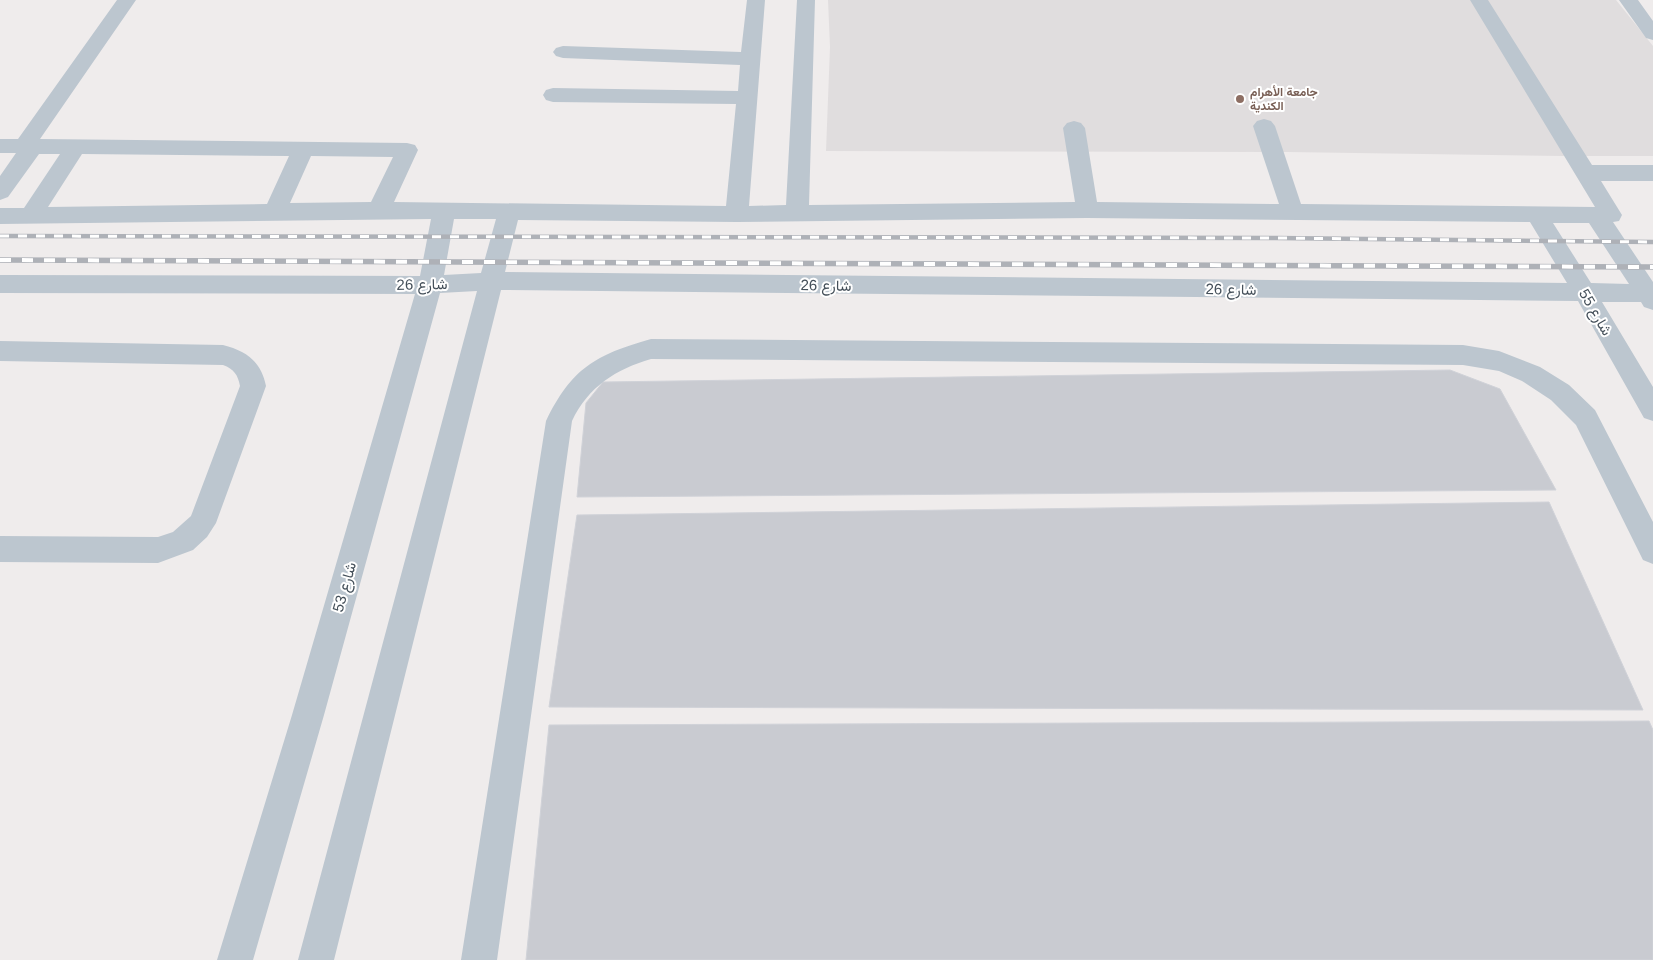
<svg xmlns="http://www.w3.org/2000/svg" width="1653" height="960" font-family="Arial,Vazirmatn,sans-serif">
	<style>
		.education { fill: #e0ddde }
		.building { fill: #c9cbd1; stroke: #d0d2d8 }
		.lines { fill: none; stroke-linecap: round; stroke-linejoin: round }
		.minor { fill: #bcc6cf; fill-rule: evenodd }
		.rail-far1-casing { stroke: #aeb1b7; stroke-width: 4.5 }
		.rail-casing { stroke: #aeb1b7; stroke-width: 5.5 }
		.rail-far1 { stroke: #fff; stroke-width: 3; stroke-dasharray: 9; stroke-linecap: butt }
		.rail { stroke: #fff; stroke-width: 4; stroke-dasharray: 11; stroke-linecap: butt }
		.education-dot { fill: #8d6e63; stroke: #fff; stroke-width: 2 }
		.labels { text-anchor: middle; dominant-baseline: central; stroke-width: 4; stroke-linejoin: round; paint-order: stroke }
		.far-education-label { font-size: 12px; font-weight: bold; fill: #785e54; stroke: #fff; text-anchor: start }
		.street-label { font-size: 15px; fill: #444f59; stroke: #fff }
	</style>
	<rect width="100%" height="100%" fill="#efecec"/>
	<path class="education" d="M828 0H1616L1653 46V156H1564L1287 152 826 151 830 47Z"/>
	<path class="building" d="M1450 370 1500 389 1556 490 577 497 586 403 603 382Z
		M1549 502 1643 710 549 707 577 515Z
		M1649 721 1653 730V960H526L549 725Z"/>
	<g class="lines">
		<path class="minor" d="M117 0H136L40 139 407 143 415 145 418 150 394 202 726 206 736 104 553 102 546 100 543 95 546 90 553 88 738 91 740 65 563 58 556 56 553 52 556 48 563 46 741 52 747 0H765L749 206 786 205 797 0H815L809 205 1075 202 1063 128 1067 123 1074 121 1081 123 1085 128 1097 202 1279 204 1253 126 1257 121 1264 119 1271 121 1275 126 1301 204 1595 207 1470 0H1488L1592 165H1653V181H1601L1622 215 1619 221 1613 222 1653 282V310L1644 307 1641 302H1602L1653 387V421L1644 418 1578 301 501 290 334 960H298L477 291 440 293 324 715 253 960H217L292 715 415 294 0 293V275L420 276 431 219 0 224V208H24L60 154H39L8 197 0 200V176L16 153H0V139H18ZM82 154 289 156 267 204 48 207ZM311 156 393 157 371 202 290 203ZM1087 218 1530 222 1567 283 505 272 518 220 737 222ZM454 219H496L481 273 444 275ZM1553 223H1589L1629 284 1591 283Z
			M1619 0H1638L1653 21V40L1646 38Z
			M651 339 1463 345 1499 351 1540 367 1569 385 1595 410 1653 522V564L1643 560 1576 425 1551 400 1522 381 1499 371 1463 365 651 359C616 369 588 387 572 421L497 960H461L546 421C572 368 595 355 651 339Z
			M0 341 223 345C246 351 261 361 266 386L216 523 207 537 193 550 158 563 0 562V536L158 537 173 532 191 516 240 386C238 375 234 369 223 365L0 361Z"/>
		<g class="rail-far1-casing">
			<path id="rail-far1" d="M0 236 1276 238 1653 242"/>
		</g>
		<g class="rail-casing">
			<path id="rail" d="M0 260 1653 267"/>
		</g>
		<use href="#rail-far1" class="rail-far1"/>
		<use href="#rail" class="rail"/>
	</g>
	<circle class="education-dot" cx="1240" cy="99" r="5"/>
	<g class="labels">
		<g class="far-education-label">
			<text x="1250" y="92">جامعة الأهرام<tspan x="1250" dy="14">الكندية</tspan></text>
		</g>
		<g class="street-label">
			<text transform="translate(422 284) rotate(-1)">شارع 26</text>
			<text transform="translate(826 285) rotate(1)">شارع 26</text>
			<text transform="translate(1231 289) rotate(1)">شارع 26</text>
			<text transform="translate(1596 312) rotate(60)">شارع 55</text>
			<text transform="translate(344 587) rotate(-74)">شارع 53</text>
		</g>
	</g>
</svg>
